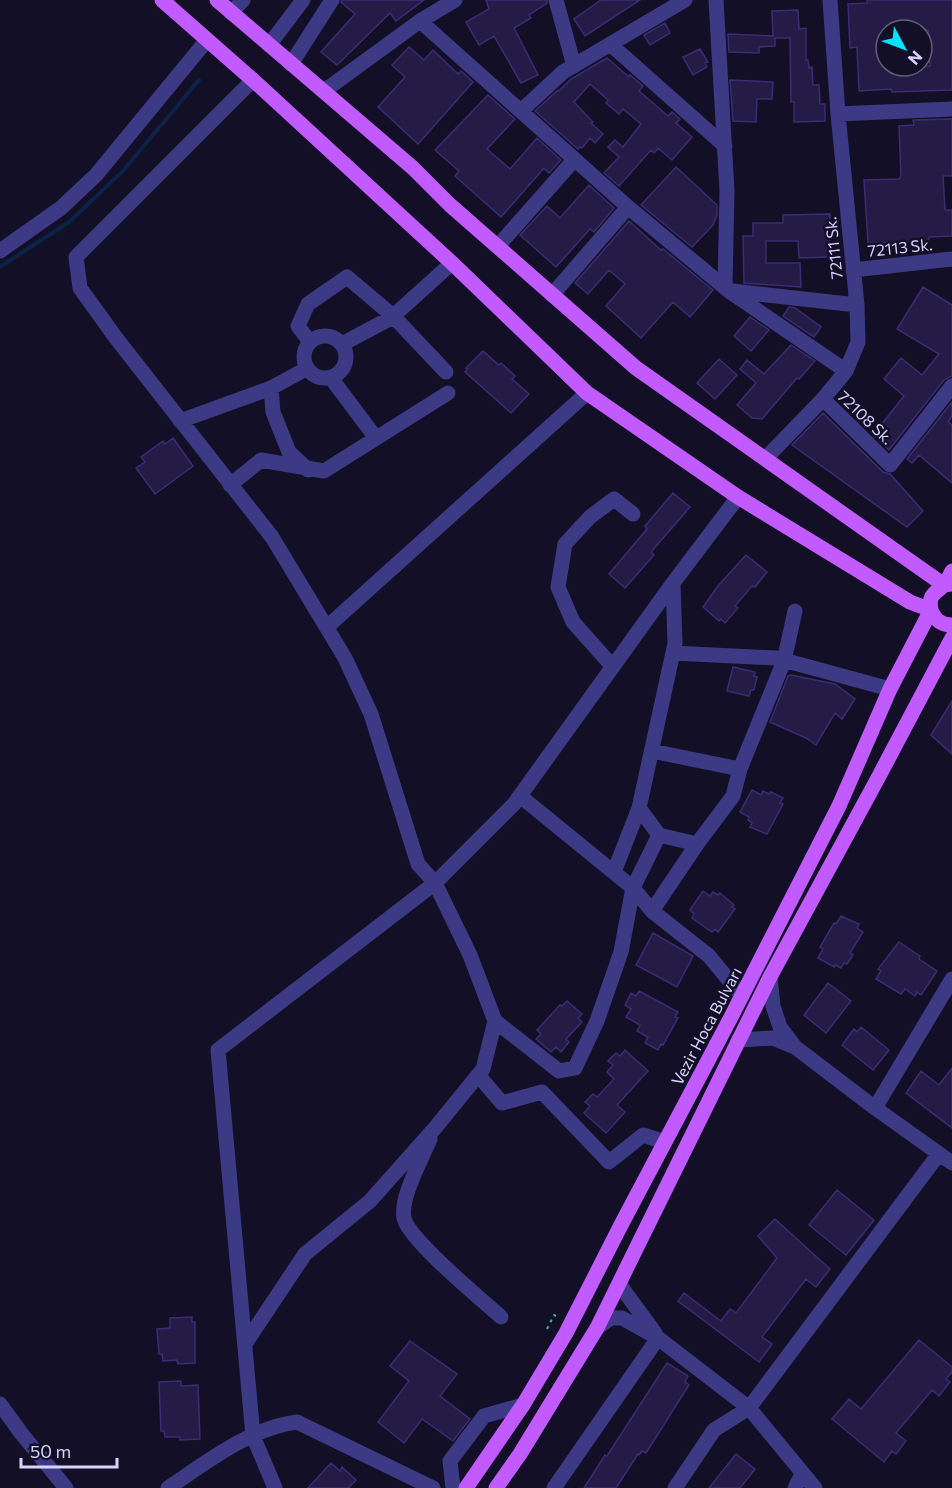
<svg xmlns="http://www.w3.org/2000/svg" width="952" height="1488" font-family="Commissioner,sans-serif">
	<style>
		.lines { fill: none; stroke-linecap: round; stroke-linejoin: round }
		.stream { stroke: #0c2248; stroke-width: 4 }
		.building { fill: #241b47; stroke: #3b2d73; stroke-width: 1.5; fill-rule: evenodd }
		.path { stroke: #2fb8b0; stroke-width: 2; stroke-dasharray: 3 4.5; stroke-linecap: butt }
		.minor { stroke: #3d3a85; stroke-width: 15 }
		.major { stroke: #c25bff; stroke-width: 15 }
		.labels { text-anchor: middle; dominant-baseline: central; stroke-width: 5; stroke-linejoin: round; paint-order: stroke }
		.street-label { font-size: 16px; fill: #d9d4ff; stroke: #130f26 }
	</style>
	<rect width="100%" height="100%" fill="#130f26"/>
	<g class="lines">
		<path class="stream" d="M0 267 69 222 122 172 199 80"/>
	</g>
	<path class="building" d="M342 0H424L396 21 390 13 337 65 321 52 355 14 341 2Z
		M486 0H547V3L529 15 531 18 514 28 538 75 521 83 494 36 479 45 466 22 489 9Z
		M601 0H640L585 36 574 19Z
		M867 0H952V90L892 92 891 89 859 91 857 47 850 48 848 4 867 3ZM886 30H928L930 66H884L883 37H886Z
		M798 10 799 29 806 28V60H808L809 68 812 67 813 85H819L820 104H825V121L794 122V102H791L790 38H775V46L759 47V53L729 52 728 34 773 36 772 11Z
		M665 23 670 33 650 45 644 35Z
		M409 47 424 60 433 50 458 74 461 71 473 82 418 144 378 107 405 77 392 65Z
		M700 49 708 62 705 63 707 67 693 75 683 57Z
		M607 58 629 77 630 75 643 86 639 91 668 116 672 112 680 119 676 123 692 137 672 160 658 148 654 153 651 150 619 186 604 173 619 157 608 147 615 140 623 147 641 124 623 109 619 114 606 103 608 100 590 84 574 102 593 122 591 123 603 134 595 143 590 138 582 148 580 147 578 149 535 111 558 90 559 91 571 79Z
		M730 80 773 82 772 99H757L756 122 733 121Z
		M488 95 515 119 487 149 510 169 537 138 561 160 549 173 544 168 501 217 455 176 459 171 435 150Z
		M952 119V176H943L945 210H952V236L929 237V242L868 243 864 180 899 179 901 176 899 126 914 125 913 120Z
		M676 167 717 205V215L713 225 692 247 641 205Z
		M589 185 614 208 594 232 590 229 556 267 520 235 547 206 560 218Z
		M830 214 829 257 799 258 798 241H766V263H800L801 287 744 283 743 236H753V223H783V215Z
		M629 221 661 250 663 249 713 290 690 317 673 302 641 338 606 306 625 284 609 270 588 294 575 283Z
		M923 287 952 305V376L944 380 889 450 873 435 904 396 884 379 901 358 922 375 939 354 897 329Z
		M789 307 795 308 821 327 814 337 783 316Z
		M750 317 769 330 751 351 734 336Z
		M791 345 815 361 799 379 797 378 762 419 752 418 737 405 756 383 740 369 747 360 764 374Z
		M483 351 499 365 501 363 515 376 512 379 529 394 511 413 465 372 468 369 466 368Z
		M719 359 737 375 715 399 697 383Z
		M952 402V416L948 422 952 425V483L919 455 912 463 907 459Z
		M823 413 883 472 890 474 923 511 907 527 792 445Z
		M173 438 193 466 155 494 136 468 145 462 141 457 163 441 165 444Z
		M673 493 690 507 651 552 654 555 625 588 609 574 647 529 645 526Z
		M746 555 767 572 755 587 752 586 735 606 738 608 725 623 721 619 719 621 703 607 718 586Z
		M733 667 755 672 754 676 757 677 754 690H751L749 696 727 691Z
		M791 675 835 684 855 699 842 719 835 713 816 745 806 738 770 722 788 676Z
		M952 701V754L931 735Z
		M752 790 761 795 763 791 769 794 771 792 783 798 780 803 783 804 767 834 750 827 752 823 748 820 749 817 740 812Z
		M703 891 710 896 713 892 718 895 720 893 734 905 732 907 735 909 718 932 715 929 712 932 692 918 694 914 690 910Z
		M841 916 859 924 857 928 863 932 850 953 853 955 847 964 844 963 841 968 835 965 834 967 818 958 823 949 820 947 834 923 836 924Z
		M653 933 693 956 677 987 636 965Z
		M899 942 920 956 919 959 937 971 921 995 917 992 915 996 905 989 901 994 876 979 881 971 878 969Z
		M828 983 851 1001 826 1033 804 1015Z
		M639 991 678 1012 675 1017 678 1018 663 1045 661 1044 658 1050 645 1043 648 1037 637 1031 640 1025 626 1017 631 1009 625 1005 631 993 636 996Z
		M567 1001 582 1014 578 1018 582 1022 566 1039 569 1042 561 1052 556 1047 551 1052 536 1039 541 1034 537 1030 560 1005 562 1006Z
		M861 1027 889 1050 873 1070 842 1045 854 1029 857 1032Z
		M625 1050 648 1071 617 1105 625 1112 606 1133 584 1113 590 1106 585 1102 593 1094 597 1097 614 1079 607 1072 613 1065 608 1061 616 1053 620 1056Z
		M952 1068V1128L906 1093 921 1071 939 1085Z
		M837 1190 874 1220 846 1255 809 1225Z
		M775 1219 830 1269 816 1287 806 1279 762 1337 772 1344 759 1362 678 1301 684 1293 721 1321 730 1309 736 1313 777 1258 758 1236Z
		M192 1317V1322H195V1363L178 1364 177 1360 163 1361 162 1354H159L157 1329 170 1328V1318Z
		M919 1340 952 1367V1372L946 1379 950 1382 939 1396 932 1390 896 1433 906 1441 896 1454 892 1451 884 1462 832 1419 849 1399 861 1409Z
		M410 1341 457 1374 440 1396 470 1419 453 1441 422 1419 404 1443 378 1422 409 1381 390 1366Z
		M667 1363 688 1376 685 1382 689 1385 646 1453 642 1451 639 1455 638 1454 616 1488H584L605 1455 607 1456Z
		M181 1381V1386L198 1385 200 1439 180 1440V1437H165L164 1431H161L159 1382Z
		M736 1454 755 1469 740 1488H709Z
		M331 1463 340 1471 342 1467 356 1480 348 1488H308Z"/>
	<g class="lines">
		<path class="path" d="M547 1329 554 1315 558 1317"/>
		<path class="minor" d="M556 0 574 66
			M716 0 727 191 725 287
			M231 13 243 0
			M420 21 628 207 729 291 846 371
			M610 44 725 146
			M269 45 303 0
			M291 64 332 0
			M324 91 420 21 455 0
			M521 111 563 72 685 0
			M838 114 952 109
			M498 246 574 160
			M0 251 61 208 96 175 207 40
			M853 270 952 259
			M732 291 857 305
			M552 295 628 207
			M304 357a21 21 0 1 1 42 0a21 21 0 1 1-42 0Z
			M310 342 298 326 308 304 347 277 393 316 446 372
			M342 344 391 318 452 263
			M331 378 376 438
			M271 388 273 412 289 452 308 470
			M823 399 890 465 952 386
			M180 421 271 388 306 369
			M765 459 823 399 846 371 858 342 857 305 838 114 830 0
			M230 485 261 460 324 471 448 393
			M327 627 587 393
			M673 653 776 658 890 689
			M613 667 573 622 558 587 565 544 590 517 614 499 633 514
			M652 751 740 769
			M520 796 633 888 652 911 709 956 742 996
			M659 835 697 844
			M614 872 639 808
			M652 911 697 844 733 796 740 769 784 661 795 611
			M770 977 773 1006 780 1027 795 1047 875 1108 952 1163
			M495 1021 559 1071 575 1068 597 1021 621 952 633 888 659 835 639 808 675 643 673 583
			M738 1040 773 1038 795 1047
			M478 1075 502 1103 542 1092 609 1162 643 1135 665 1142
			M875 1108 952 979
			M430 1139C422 1159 400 1197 404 1218 408 1239 482 1300 501 1317
			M619 1284 655 1333
			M597 1328 611 1318H622L658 1338 749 1408 815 1488
			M245 1344 305 1254 370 1201 435 1128 483 1069 495 1021 470 955 435 883 418 864 371 714 345 658 272 537 116 338 80 288 76 257 253 80
			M0 1404 21 1433 66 1488
			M168 1488C207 1462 250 1428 297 1422L433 1488
			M275 1488 253 1436 218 1050 435 883 514 804 673 583 738 497
			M453 1488 450 1461 484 1416 523 1405
			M554 1488 658 1338
			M675 1488 714 1430 749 1408 938 1155
			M795 1488 802 1474"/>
		<path class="major" d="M162 0 253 80 452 263 587 393 738 497 910 602 931 610C935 620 941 625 952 625
			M217 0 413 168 450 205 636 368 944 585 952 584
			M466 1488 523 1405 566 1333 621 1225 730 1019 839 806 890 689 931 610C928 594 935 594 944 585 947 582 950 575 952 571
			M496 1488 520 1454 597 1328 770 977 878 778 952 638"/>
	</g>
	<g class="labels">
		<g class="street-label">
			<text transform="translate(900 247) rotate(-6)">72113 Sk.</text>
			<text transform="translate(833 248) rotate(-96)">72111 Sk.</text>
			<text transform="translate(866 417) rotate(44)">72108 Sk.</text>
			<text transform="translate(706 1026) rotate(-62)">Vezir Hoca Bulvarı</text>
		</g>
	</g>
	<g transform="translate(904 48) rotate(131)"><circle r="28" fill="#130f26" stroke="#625e7d" stroke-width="1.5"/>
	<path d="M0-4.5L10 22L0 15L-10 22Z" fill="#00e5ff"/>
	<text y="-9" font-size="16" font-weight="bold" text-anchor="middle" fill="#d9d4ff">N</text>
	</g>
	<path d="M21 1458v9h96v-9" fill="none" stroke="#d9d4ff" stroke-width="3"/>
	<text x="30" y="1458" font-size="18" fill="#d9d4ff" stroke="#130f26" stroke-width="4.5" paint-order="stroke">50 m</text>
</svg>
